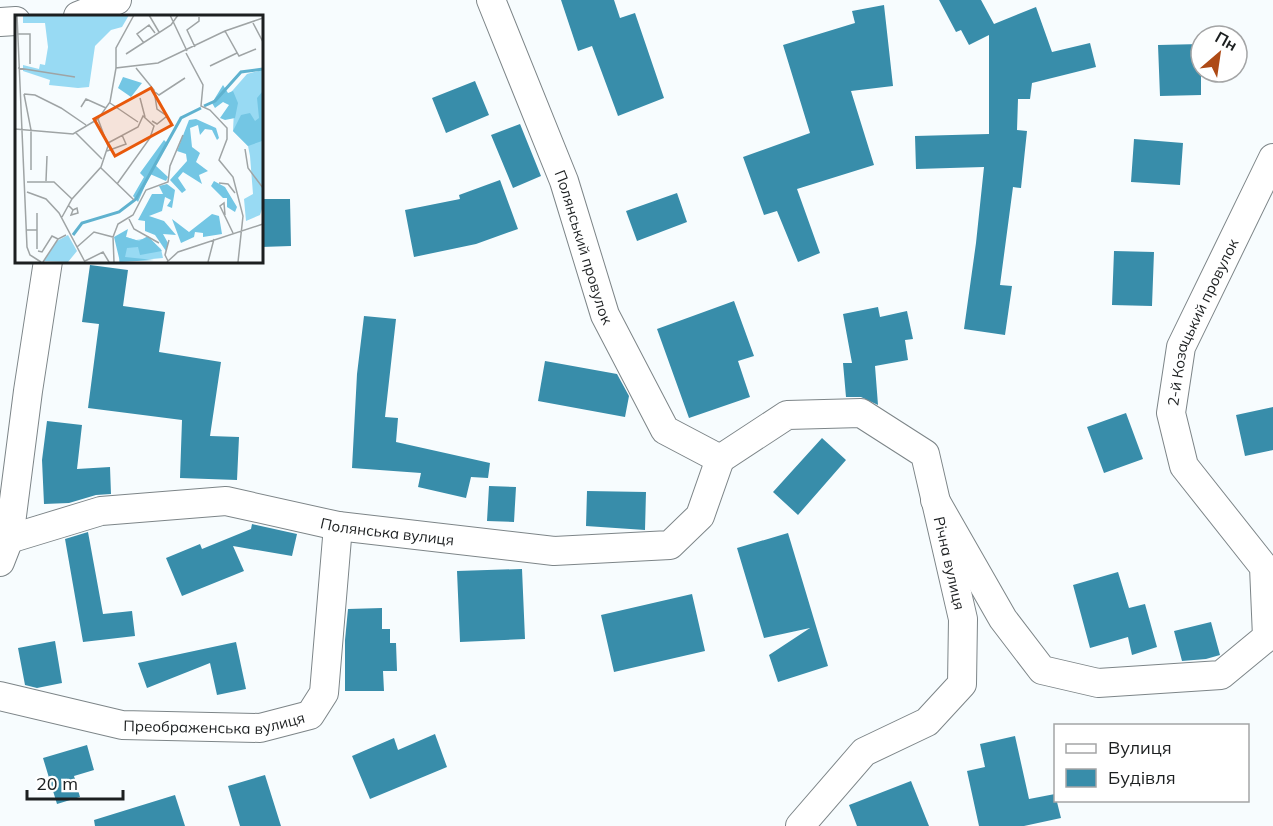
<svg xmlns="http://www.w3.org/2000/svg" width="1273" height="826" font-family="Mulish,sans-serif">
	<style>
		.building { fill: #388daa }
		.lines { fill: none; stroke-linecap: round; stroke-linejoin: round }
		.minor-casing { stroke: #7d8588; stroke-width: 30 }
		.minor { stroke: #fff; stroke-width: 28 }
		.labels { text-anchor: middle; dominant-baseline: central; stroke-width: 6; stroke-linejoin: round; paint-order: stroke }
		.street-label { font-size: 15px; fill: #1c1f20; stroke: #fff }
		.inset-river { fill: none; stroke: #5fb2cf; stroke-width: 3 }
		.inset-road { fill: none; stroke: #9fa4a5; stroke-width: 1.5 }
		.view { fill: #e8590c; fill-opacity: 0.15; stroke: #e8590c; stroke-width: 3 }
		.inset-edge { fill: none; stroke: #1c1f20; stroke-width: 3 }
	</style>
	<rect width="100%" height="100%" fill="#f7fcfe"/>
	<path class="building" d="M561 0H614L620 18 635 13 664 98 618 116 592 46 578 51Z
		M939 0H981L994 24 1036 7 1052 52 1090 43 1096 67 1032 83 1030 99H1018L1017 130 1027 131 1021 188 1013 187 1000 285 1012 286 1005 335 964 329 976 243 984 167 916 169 915 136 989 134V35L969 45 961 30 956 32Z
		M884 5 893 86 851 91 874 165 797 189 820 253 798 262 777 211 764 215 743 157 810 133 783 45 855 23 852 11Z
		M1201 44V95L1160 96 1158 45Z
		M475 81 489 115 446 133 432 98Z
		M520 124 541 176 513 188 491 135Z
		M1134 139 1183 143 1180 185 1131 182Z
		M500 180 518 229 476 244 414 257 405 210 460 199 459 195Z
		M677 193 687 222 637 241 626 211Z
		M261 199H290L291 246 261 247Z
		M1114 251 1154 252 1152 306 1112 305Z
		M90 265 128 270 123 306 165 312 159 352 221 362 210 436 239 437 237 480 180 478 182 420 88 408 99 324 82 322Z
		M734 301 754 356 738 361 750 397 689 418 657 329Z
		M878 307 880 317 907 311 913 339 905 340 908 360 875 366 878 405 861 397H846L843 363H852L843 314Z
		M364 316 396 319 385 417 398 418 396 442 490 463 488 478 471 477 466 498 418 487 421 473 352 468 357 374Z
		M545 361 617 374 629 396 625 417 538 401Z
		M1273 407V450L1245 456 1236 415Z
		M1126 413 1143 459 1104 473 1087 427Z
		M47 421 82 425 77 469 110 467 111 494 96 495 69 503 44 504 42 460Z
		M822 438 846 460 798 515 773 492Z
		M489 486 516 487 514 522 487 521Z
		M587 491 646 492 645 530 586 526Z
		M252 524 297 534 292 556 233 546 244 571 182 596 166 558 200 544 202 549 251 529Z
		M88 532 103 614 132 611 135 636 83 642 65 539Z
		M788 533 828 666 778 682 769 655 810 628 764 638 737 548Z
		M522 569 525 639 460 642 457 571Z
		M1118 572 1129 608 1145 604 1157 647 1132 655 1128 637 1090 648 1073 585Z
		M692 594 705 651 614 672 601 615Z
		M382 608V629H390V643H396L397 671H383L384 691H345V640L348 609Z
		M1211 622 1220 655 1206 659 1182 661 1174 631Z
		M55 641 62 683 37 688 25 685 18 648Z
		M236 642 246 689 217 695 210 663 147 688 138 663Z
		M435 734 447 767 370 799 352 756 394 738 398 750Z
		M1015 736 1029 799 1055 794 1061 818 1024 826H979L967 771 985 767 980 744Z
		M87 745 94 770 74 776 80 797 57 804 43 758Z
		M265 775 281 826H240L228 786Z
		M911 781 929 826H857L849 805Z
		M175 795 185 826H95L94 820Z"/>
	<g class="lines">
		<g class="minor-casing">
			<g id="minor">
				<path id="s1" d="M491 0 564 181 605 315 665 430 720 459"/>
				<path d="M78 16 117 0"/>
				<path d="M0 22 16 21"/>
				<path id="s2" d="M720 459 787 415 861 413 925 454 963 619 962 684 927 722 864 752 800 826"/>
				<path id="s3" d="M935 500 1003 619 1042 670 1098 683 1221 675 1267 637 1264 567 1184 466 1171 413 1181 347 1273 158"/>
				<path id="s4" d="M9 539 101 511 226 501 338 526 554 551 670 545 700 516 720 459"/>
				<path d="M0 562 9 539 28 391 48 261"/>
				<path id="s5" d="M0 696 122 725 260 728 310 715 324 693 338 526"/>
			</g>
		</g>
		<use href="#minor" class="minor"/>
	</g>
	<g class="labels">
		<g class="street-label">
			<text stroke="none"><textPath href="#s1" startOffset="264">Полянський провулок</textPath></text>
			<text stroke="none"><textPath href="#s3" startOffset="792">2-й Козацький провулок</textPath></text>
			<text stroke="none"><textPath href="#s4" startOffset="386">Полянська вулиця</textPath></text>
			<text stroke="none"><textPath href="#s2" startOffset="342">Річна вулиця</textPath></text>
			<text stroke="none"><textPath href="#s5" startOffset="218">Преображенська вулиця</textPath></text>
		</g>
	</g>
	<g transform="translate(15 15)">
		<rect width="248" height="248" fill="#f7fcfe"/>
		<path d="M8 0H114L107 12 96 15 80 31 74 72 63 73 34 70 35 65 8 56V50L24 54 25 49 30 50 33 32 30 8H8ZM247 55V194L245 200 231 206 229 184 238 179 235 141 233 131 218 116 219 95 211 83 232 59ZM53 220 62 236 53 247 29 246 42 226ZM108 221 121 225 134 223 146 234 148 243 104 247Z" fill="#98daf3"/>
		<path d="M108 62 127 68 116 82 103 73ZM208 70 213 78 218 76 223 88 220 103 210 105 205 103 214 90 208 87 200 93 197 88ZM247 77V126L233 131 218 116 226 100 235 98 240 106 244 103 242 83ZM181 104 201 113 204 123 202 125 197 115 190 114 185 120 183 110 175 113 177 132 185 138 181 147 193 156 184 160 187 169 168 157 163 163 171 175 167 178 155 165 172 146 171 139 162 136 174 105ZM149 125 153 129 140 150 153 162 151 166 135 159 123 187 118 181 129 162 125 158ZM199 166 210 172 222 192 220 197 212 192V183H208L196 171ZM152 169 160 175 157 193 152 191 156 185 150 182 147 196 134 201 149 206 161 220 148 219 153 228 151 236 140 220 130 216V206L123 205 137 179H148L144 171ZM197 199 204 201 207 219 188 222V218L180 217 179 222 166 228 157 204 174 217ZM113 214 111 222 124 226 133 221 147 236 125 240 123 232 112 233 110 242 139 245 105 247 99 222Z" fill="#73c6e4"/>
		<path class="inset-river" d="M189 91 200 86 226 57 248 54M58 220 67 208 104 197 121 184 166 103 186 93"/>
		<path class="inset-road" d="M2 0 12 232 15 240 26 247M134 0 144 17M155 0 172 36M238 8 248 27M210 16 224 41 241 34M2 19H15V49M129 28 122 19 134 10 140 18M180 32 172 15 184 6V2M171 38 188 70 186 91 195 95 212 113V124L204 145 218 162 228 201 223 247M111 39 156 10 163 0M195 51 222 38M3 53 60 62M101 53V33L119 0M121 53 139 75 142 94 152 101 142 109 137 106M140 77 144 80 170 63M9 79 16 115V155M9 79 20 80 46 93 71 110M125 83 130 102M95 88 123 107M66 92 71 84 91 93M0 114 58 119 83 104M60 117 87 144M93 128 123 112 128 101 139 111 135 123 102 169M230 134 233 153 248 173M92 136 111 129 107 120M86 153 119 185M31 166 32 141M12 167H39L57 184M204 168 213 169 220 178M12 177 31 184 44 198 70 247M53 190 58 195 56 200 63 198 62 193 58 195M210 200 209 188 205 191 218 218M47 202 57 184 86 152 93 131 83 104 95 87 101 53 143 48 210 16 248 3M114 204 119 214 144 228M12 215H22V198M22 215V234M98 222 99 247M62 232 79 217 98 222 103 209 118 200 131 175 153 167 155 151 168 120M23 236 27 237 37 221 43 224M70 246 88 237 94 247M153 246 150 240 154 225M28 247 43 224 51 220M152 247 163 237 248 209M193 247 199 224"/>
		<path class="view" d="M136 73 157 110 100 141 79 104Z"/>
		<rect width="248" height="248" class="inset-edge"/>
	</g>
	<rect x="1054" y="724" width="195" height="78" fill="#ffffff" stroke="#a4a5a6" stroke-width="1.5"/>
	<rect x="1066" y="744" width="30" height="9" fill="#ffffff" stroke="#a4a5a6" stroke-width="1.5"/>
	<text x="1108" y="754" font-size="18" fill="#1c1f20">Вулиця</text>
	<rect x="1066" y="769" width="30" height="18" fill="#388daa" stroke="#a4a5a6" stroke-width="1.5"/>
	<text x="1108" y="784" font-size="18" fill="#1c1f20">Будівля</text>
	<g transform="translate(1219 54) rotate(29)"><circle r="28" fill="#ffffff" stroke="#a4a5a6" stroke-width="1.5"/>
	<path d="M0-4.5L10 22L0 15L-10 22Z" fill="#ae4a16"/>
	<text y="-9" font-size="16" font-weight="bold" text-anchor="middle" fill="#1c1f20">Пн</text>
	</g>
	<path d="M27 790v9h96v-9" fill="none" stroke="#1c1f20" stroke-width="3"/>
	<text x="36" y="790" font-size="18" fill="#1c1f20" stroke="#ffffff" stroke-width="4.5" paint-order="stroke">20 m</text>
</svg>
